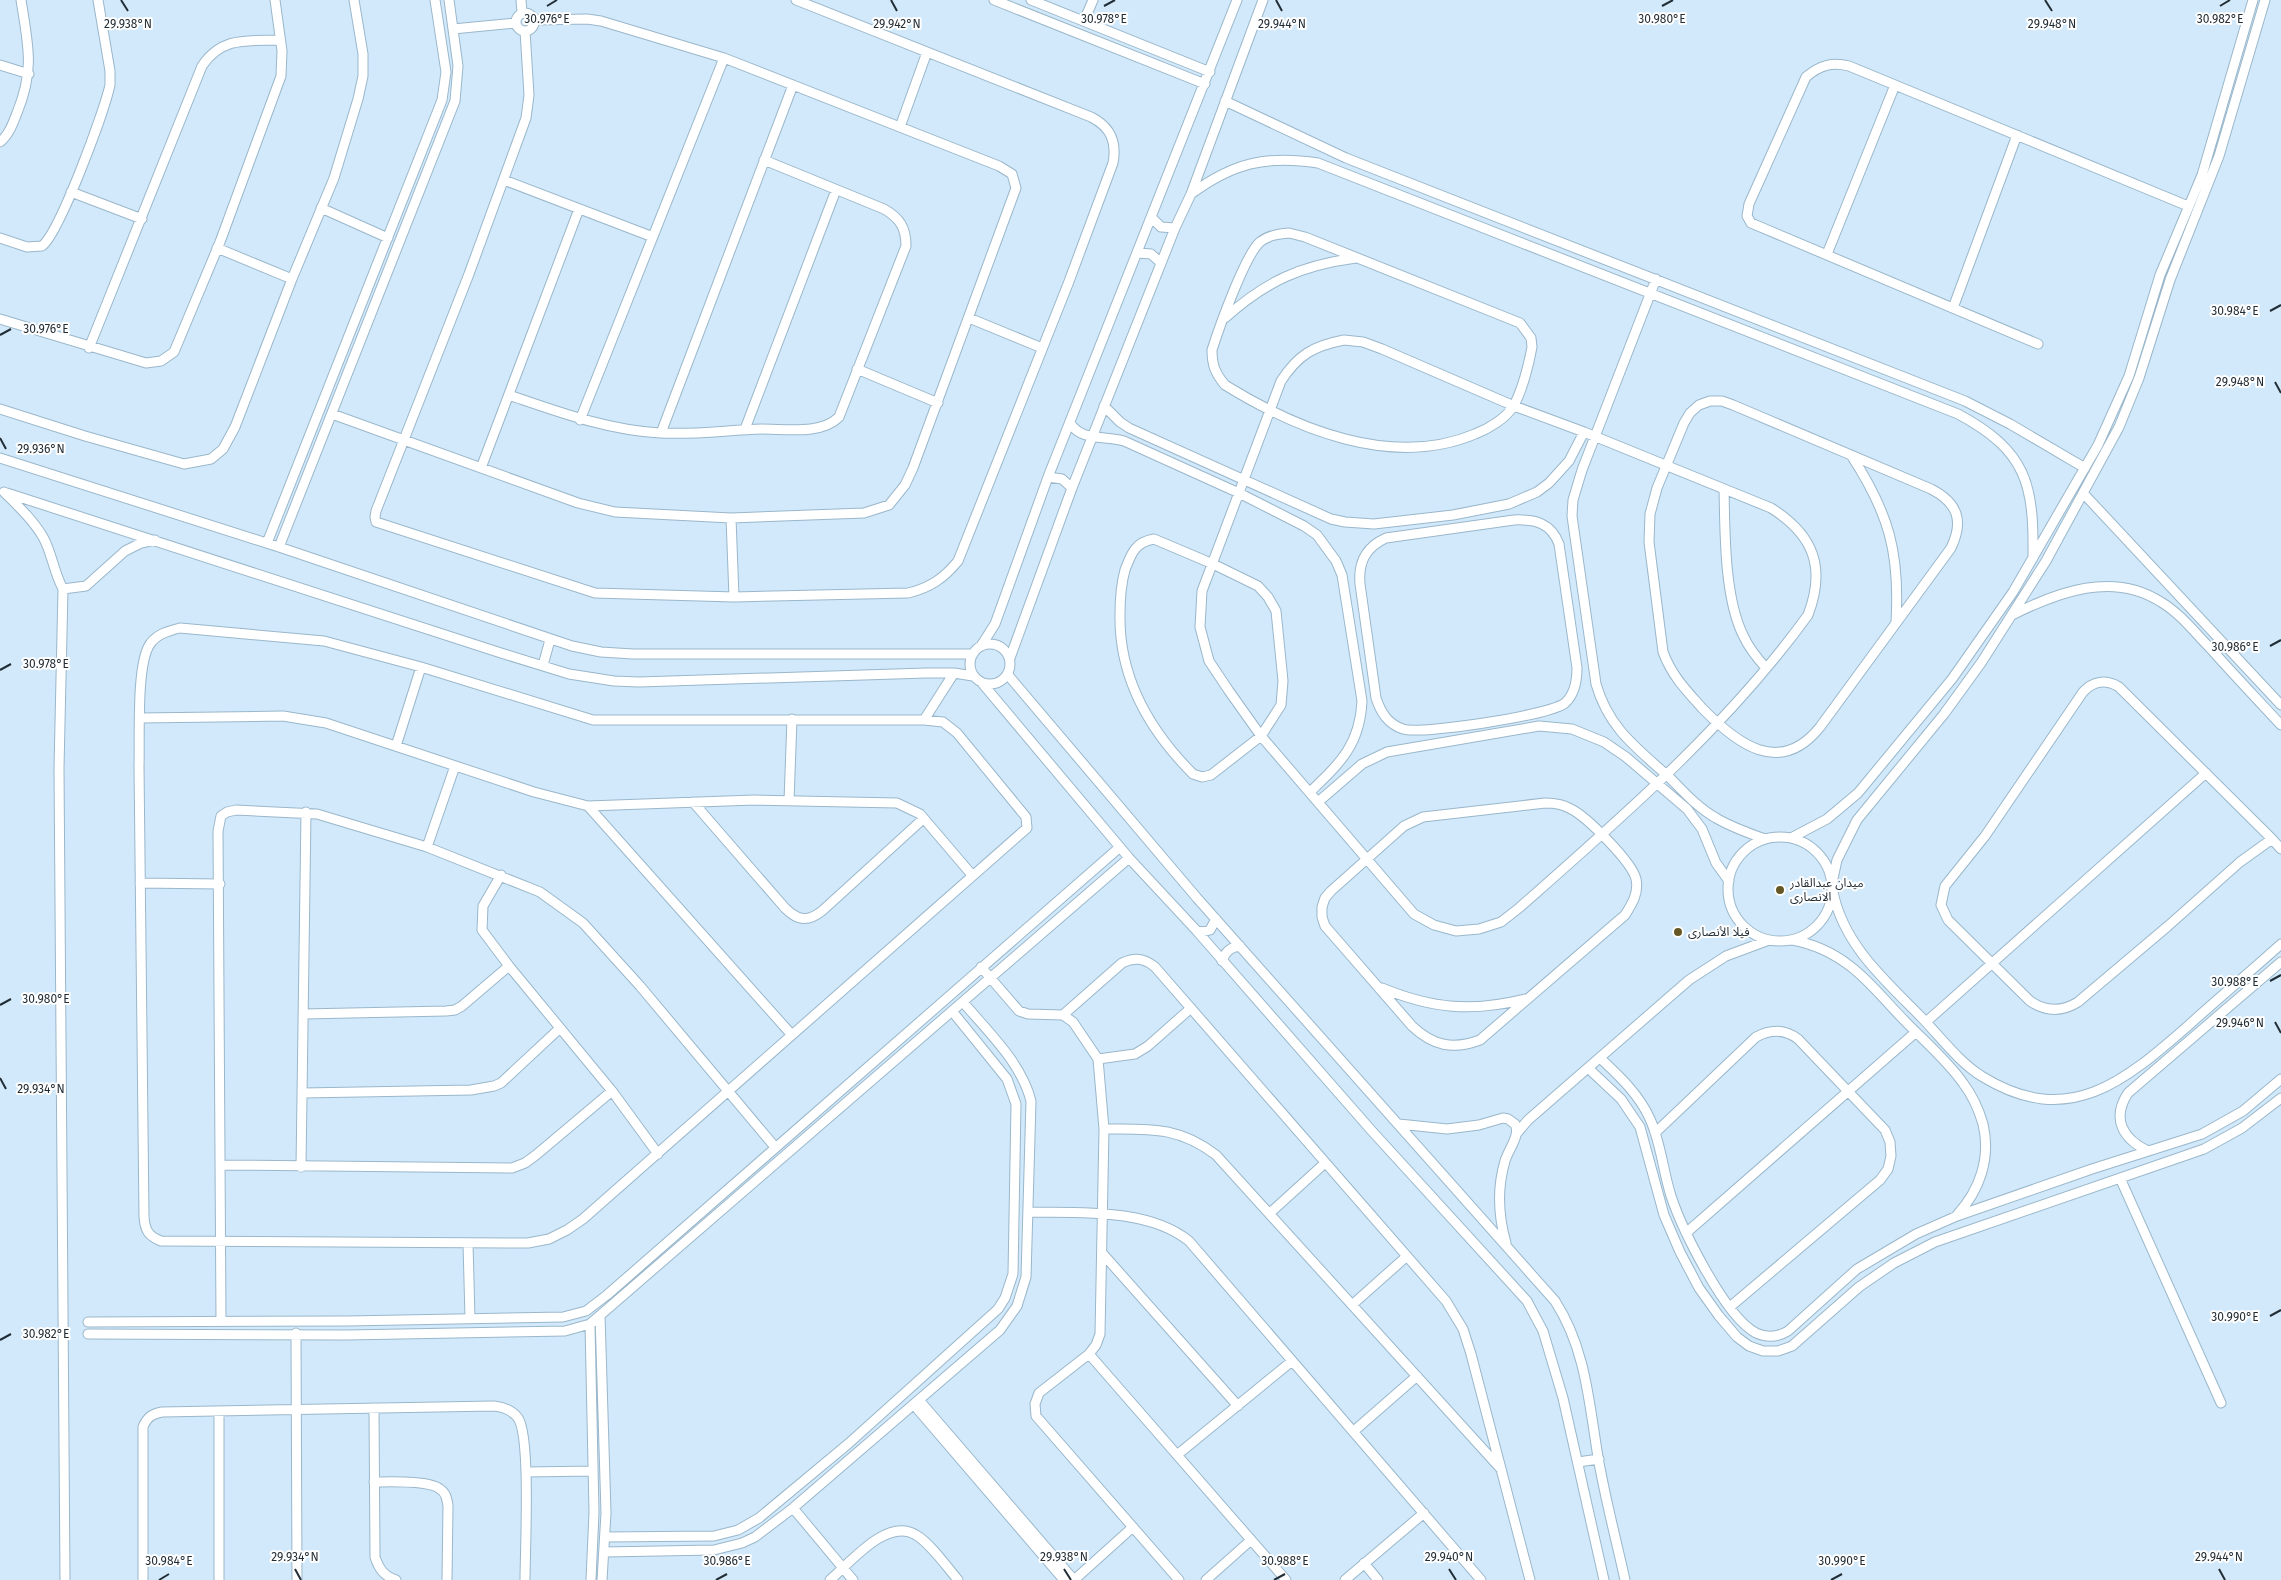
<svg xmlns="http://www.w3.org/2000/svg" width="2281" height="1580" font-family="'Fira Sans','Noto Sans Arabic',sans-serif">
	<style>
		.lines { fill: none; stroke-linecap: round; stroke-linejoin: round }
		.minor-casing { stroke: #9ab7cb; stroke-width: 11 }
		.minor { stroke: #fff; stroke-width: 9 }
		.ticks { fill: none; stroke: #222d35; stroke-width: 2 }
		.poi-dot { fill: #645724; stroke: #fff; stroke-width: 2 }
		.labels { text-anchor: middle; dominant-baseline: central; stroke-width: 4; stroke-linejoin: round; paint-order: stroke }
		.poi-label { font-size: 12px; fill: #222d35; stroke: #fff; text-anchor: start }
		.ticks-label { font-size: 12px; text-anchor: middle; fill: #222d35; stroke: #fff; stroke-width: 4; stroke-linejoin: round; paint-order: stroke }
	</style>
	<rect width="100%" height="100%" fill="#d1e9fa"/>
	<g class="lines">
		<g class="minor-casing">
			<path id="minor" d="M521 0 522 13
				M994 0 1205 84
				M1031 0 1210 72
				M516 22a9 9 0 1 1 18 0a9 9 0 1 1-18 0Z
				M1084 21 1093 0
				M453 29 516 23
				M525 31 529 95 526 118 469 274 376 511 375 517 376 522 595 593 734 597 908 593C930 588 944 578 958 561L1068 284 1113 163C1117 142 1111 127 1091 117L796 0
				M0 65 29 74
				M1225 101 1346 158 1965 401 2010 424 2085 468
				M900 127 927 52
				M0 142C9 135 13 123 17 113 35 69 28 45 21 0
				M504 180 653 237
				M71 192 142 219
				M1191 194C1233 163 1266 155 1318 163L1958 414C2027 451 2034 484 2033 558
				M321 208 388 238
				M1151 217 1161 227 1175 228
				M1289 233 1305 237 1520 323 1531 338 1532 347C1529 364 1522 391 1514 405 1507 418 1488 429 1475 434 1392 469 1296 429 1225 385 1215 373 1212 365 1212 350 1219 328 1245 255 1260 242 1269 235 1279 234 1289 233Z
				M0 238 27 247 42 246C60 232 104 112 110 85V71L98 0
				M217 248 292 279
				M1138 253 1151 254 1161 263
				M1827 254 1895 85
				M1656 279 1582 470 1573 500 1572 516 1596 684C1609 729 1637 748 1670 778 1684 792 1698 808 1716 818 1731 827 1748 833 1765 839
				M1953 308 2017 135
				M969 318 1042 348
				M1225 318C1266 281 1302 265 1356 258
				M0 319 146 363 161 361 174 352 220 242 281 76 282 51 275 0
				M1344 340 1363 342 1382 349 1514 406 1584 432 1771 508C1814 535 1826 568 1808 615 1727 727 1622 817 1519 908L1501 922 1479 929 1456 931 1434 925 1414 914 1261 736 1229 691 1209 661 1200 627 1202 591 1281 381C1298 355 1313 346 1344 340Z
				M2038 344 1751 223 1747 216 1749 204 1806 77C1820 65 1832 62 1849 66L2188 206
				M89 348 202 66C222 36 248 41 280 40
				M857 369 938 403
				M509 395C559 412 607 430 660 433 694 435 728 430 762 429 786 429 821 435 839 417L906 246C906 228 900 218 884 209L764 160
				M1710 401H1722L1733 405 1931 489C1958 503 1964 521 1951 548L1820 727C1780 777 1737 744 1702 708 1686 690 1672 676 1663 652L1649 542 1650 514 1657 488 1684 423 1690 413 1699 405Z
				M1104 406 1120 422 1129 428 1331 519 1345 522 1374 524 1453 515 1509 504 1537 492 1549 483 1569 461 1584 432
				M0 409 85 436 184 464 211 459 223 449 235 427 292 279 334 178 358 99 363 76V54L354 0
				M332 414 578 503 615 512 731 518 864 513 889 505 905 485 913 468 1016 188 1012 174 999 166 724 58 601 21 587 19 535 20
				M580 420 724 58
				M1070 423C1082 442 1105 435 1124 441L1239 493 1304 526 1317 535 1336 561 1342 575 1362 701C1360 745 1340 763 1310 792
				M745 429 836 190
				M661 433 793 85
				M1851 455C1889 513 1900 553 1896 622
				M0 458 279 547 572 646 601 652 633 654H973
				M481 468 579 209
				M1048 477 1062 479 1072 488
				M1724 489C1725 531 1724 599 1744 637 1749 648 1757 658 1766 668
				M4 492C18 506 33 520 43 537 52 553 54 573 63 589L59 768 65 1580
				M7 493 501 653 569 674 614 681 639 682 926 673H954L973 676
				M2083 493 2281 705
				M731 518 734 597
				M1514 520C1535 519 1551 523 1559 544L1577 668C1577 681 1575 694 1565 703 1551 715 1421 735 1403 729 1388 724 1381 713 1376 698L1360 584C1358 562 1366 547 1386 538Z
				M1154 539 1213 564 1258 586 1268 597 1276 611 1283 681 1281 705 1261 736 1211 775 1202 777 1193 774C1150 731 1119 678 1120 615 1120 601 1121 584 1125 570 1131 554 1135 542 1154 539Z
				M267 543 442 100 446 72 435 0
				M279 547 455 101 458 66 449 0
				M63 589 86 586 125 551 141 543 155 540
				M2012 615C2058 592 2113 571 2161 602 2181 614 2195 633 2211 649 2234 675 2258 700 2281 725
				M180 628 324 641 421 667 593 720H924L943 722 957 733 1026 817 1027 828 583 1219 567 1230 549 1239 528 1243 161 1241C148 1236 145 1230 144 1217L139 766C140 739 136 664 150 644 157 634 168 631 180 628Z
				M970 664a20 20 0 1 1 40 0a20 20 0 1 1-40 0Z
				M981 646 995 624 1048 477 1237 0
				M1010 658 1072 488 1175 228 1191 194 1263 0
				M543 665 550 640
				M1008 675 1197 898 1555 1301C1586 1349 1589 1403 1598 1457 1605 1498 1616 1539 1625 1580
				M982 683 1129 858 1196 930 1371 1130 1527 1301 1543 1331 1563 1398 1604 1580
				M141 718 283 716 326 723 534 792 588 806 754 800 897 803 920 814 972 875
				M924 720 954 673
				M396 746 421 667
				M789 801 792 719
				M693 802 785 908C798 921 808 922 822 911L923 819
				M1318 802 1362 764 1387 752 1539 726 1572 729 1604 742 1626 757 1687 809 1702 829 1716 863 1729 881
				M1545 803C1554 803 1563 804 1571 809 1587 817 1632 862 1636 879 1639 893 1632 904 1625 915L1480 1040C1453 1050 1433 1046 1412 1026L1325 926 1322 917V907L1325 898 1331 891 1404 826 1423 817Z
				M588 806 791 1034
				M1728 889a52 52 0 1 1 104 0a52 52 0 1 1-104 0Z
				M1791 838 1827 819 1858 793 1952 679 2013 592 2098 445 2129 376 2160 275 2202 175 2253 0
				M2272 839 2240 862 2168 926 2078 1002C2062 1012 2046 1012 2030 1001L1948 920 1941 905 1945 886 1985 836 2083 692C2093 681 2106 679 2119 687L2272 839 2281 849
				M427 847 455 766
				M140 883 220 884
				M1832 883 1837 860 1857 820 1944 714 1981 663 2046 561 2119 427 2139 378 2170 280 2219 156 2265 0
				M1833 892C1844 946 1886 981 1923 1019 1942 1039 1960 1063 1983 1077 2070 1130 2126 1080 2190 1024 2220 997 2251 971 2281 944
				M1196 930 1202 932 1210 930 1216 919
				M1792 940C1814 944 1832 952 1850 966 1870 981 1886 1002 1904 1020 1923 1040 1947 1060 1963 1083 1972 1095 1979 1110 1983 1124 1991 1158 1980 1190 1957 1215
				M1222 961C1225 952 1230 947 1240 946
				M509 966 612 1091 658 1154
				M981 967 1019 1011 1028 1014 1063 1015 1073 1022 1098 1059 1104 1129 1100 1334 1096 1345 1089 1354 1039 1393 1035 1404 1036 1416 1179 1580
				M1382 988C1433 1009 1472 1012 1525 999
				M303 1014 446 1011 455 1010 462 1006 509 966 482 930 483 906 501 875
				M1063 1015 1122 963C1135 957 1144 958 1155 967L1446 1301 1463 1329 1471 1354 1530 1580
				M1926 1022 2206 773
				M1600 1058C1619 1076 1639 1094 1650 1119 1661 1143 1663 1171 1671 1196 1682 1229 1725 1317 1756 1333 1767 1338 1778 1337 1788 1331L1857 1269 1916 1234 1957 1216 2092 1169 2202 1134 2243 1111 2281 1079
				M1098 1059 1135 1054 1148 1046 1191 1008
				M1588 1068 1621 1099 1640 1127 1664 1215 1680 1252 1699 1288 1719 1316 1737 1337 1749 1346 1763 1351H1778L1792 1346 1859 1287 1894 1263 1935 1242 2204 1149 2242 1128 2281 1098
				M303 1093 471 1090 494 1086 501 1083 559 1029
				M1399 1124 1447 1129 1479 1125 1503 1118 1508 1119 1515 1124C1521 1135 1508 1150 1505 1161 1497 1188 1498 1215 1506 1243
				M1104 1129C1149 1129 1178 1126 1216 1155L1501 1469
				M1517 1133 1528 1120 1689 980 1726 956 1769 940
				M1655 1133 1756 1037C1771 1029 1785 1029 1798 1039L1885 1130 1890 1142 1891 1156 1888 1169 1880 1180 1731 1306
				M2148 1151C2123 1139 2111 1119 2128 1093L2281 962
				M221 1165 512 1168 525 1163 536 1155 612 1091
				M301 1167 306 812
				M2120 1178 2221 1403
				M1028 1212C1079 1213 1148 1208 1189 1241L1481 1580
				M1270 1213 1325 1163
				M1686 1233 1916 1032
				M468 1243 470 1318
				M1102 1253 1238 1406
				M1352 1305 1407 1256
				M600 1315 606 1513 602 1580
				M221 1321 218 831 221 816 227 812 236 810 317 814 427 847 540 892 583 923 640 986 775 1147
				M88 1322 347 1321 563 1317 586 1311 607 1295 1120 847
				M590 1324 594 1512 591 1580
				M296 1333 297 1580
				M88 1334 347 1335 565 1331 590 1324 1129 858
				M1089 1354 1286 1580
				M919 1400 1074 1580
				M914 1405 1064 1580
				M374 1408 375 1557C379 1569 384 1576 396 1580
				M1354 1431 1417 1376
				M1177 1455 1292 1361
				M1578 1462 1599 1459
				M526 1472 593 1471
				M374 1482C389 1482 429 1480 440 1489 446 1493 447 1499 448 1506L447 1580
				M793 1508 853 1580
				M605 1537 714 1536 738 1530 759 1518 848 1444 998 1309 1005 1298 1013 1274 1016 1104 1007 1079 952 1011
				M604 1552 714 1550 742 1543 755 1537 793 1508 1000 1330 1017 1306 1026 1277 1031 1101C1021 1062 988 1032 963 1002
				M1364 1563 1378 1580
				M143 1580V1427C147 1417 152 1414 162 1412L494 1406C503 1407 512 1410 518 1418 531 1437 525 1551 525 1580
				M219 1580V1411
				M830 1580C851 1562 887 1517 916 1535 930 1543 947 1567 958 1580
				M1074 1580 1133 1527
				M1206 1580 1251 1540
				M1345 1580 1424 1513"/>
		</g>
		<use href="#minor" class="minor"/>
	</g>
	<path class="ticks" d="M121 0 128 11M891 0 897 11M1276 0 1282 11M2045 0 2052 11M547 6 557 0M1104 6 1115 0M1662 6 1673 0M2220 6 2230 0M2270 311 2281 305M0 335 11 329M2275 382 2281 393M0 438 6 449M2270 646 2281 640M0 670 11 664M2270 981 2281 975M0 1005 11 999M2275 1022 2281 1033M0 1078 6 1089M2270 1316 2281 1310M0 1340 11 1334M295 1569 301 1580M1064 1569 1071 1580M1449 1569 1456 1580M2219 1569 2225 1580M159 1580 169 1574M716 1580 727 1574M1274 1580 1285 1574M1831 1580 1842 1574"/>
	<g class="poi-dot">
		<circle cx="1780" cy="890" r="5"/>
		<circle cx="1678" cy="932" r="5"/>
	</g>
	<g class="labels">
		<g class="poi-label">
			<text x="1790" y="883">ميدان عبدالقادر<tspan x="1790" dy="14">الانصارى</tspan></text>
			<text x="1688" y="932">فيلا الأنصارى</text>
		</g>
	</g>
	<g class="ticks-label">
		<text x="547" y="23">30.976°E</text>
		<text x="1104" y="23">30.978°E</text>
		<text x="1662" y="23">30.980°E</text>
		<text x="2220" y="23">30.982°E</text>
		<text x="2052" y="28">29.948°N</text>
		<text x="128" y="28">29.938°N</text>
		<text x="897" y="28">29.942°N</text>
		<text x="1282" y="28">29.944°N</text>
		<text x="2235" y="315">30.984°E</text>
		<text x="46" y="333">30.976°E</text>
		<text x="2240" y="386">29.948°N</text>
		<text x="41" y="453">29.936°N</text>
		<text x="2235" y="651">30.986°E</text>
		<text x="46" y="668">30.978°E</text>
		<text x="2235" y="986">30.988°E</text>
		<text x="46" y="1003">30.980°E</text>
		<text x="2240" y="1027">29.946°N</text>
		<text x="41" y="1093">29.934°N</text>
		<text x="2235" y="1321">30.990°E</text>
		<text x="46" y="1338">30.982°E</text>
		<text x="295" y="1561">29.934°N</text>
		<text x="1064" y="1561">29.938°N</text>
		<text x="1449" y="1561">29.940°N</text>
		<text x="2219" y="1561">29.944°N</text>
		<text x="169" y="1565">30.984°E</text>
		<text x="727" y="1565">30.986°E</text>
		<text x="1285" y="1565">30.988°E</text>
		<text x="1842" y="1565">30.990°E</text>
	</g>
</svg>
